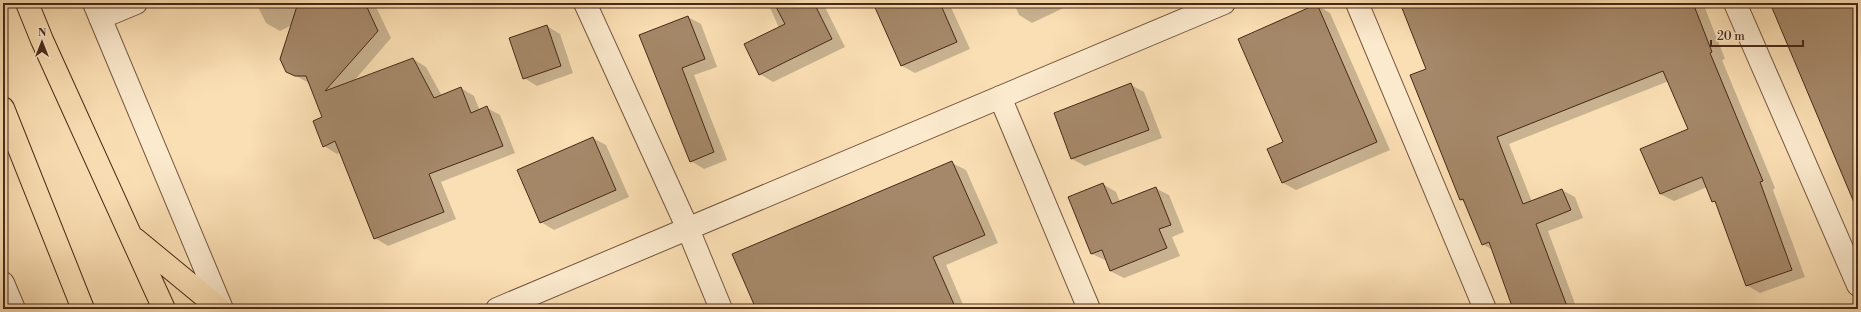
<svg xmlns="http://www.w3.org/2000/svg" width="1861" height="312" font-family="'Libre Bodoni',serif">
	<style>
		.shadow { fill: #0003 }
		.building { fill: #a58869; stroke: #482917 }
		.lines { fill: none; stroke-linecap: round; stroke-linejoin: round }
		.minor-casing { stroke: #75563e; stroke-width: 24 }
		.major-casing { stroke: #482917; stroke-width: 24 }
		.minor { stroke: #fceace; stroke-width: 22 }
		.major { stroke: #fbdfb4; stroke-width: 22 }
	</style>
	<rect width="100%" height="100%" fill="#fbdfb4"/>
	<filter id="stains"><feTurbulence type="fractalNoise" baseFrequency=".005" numOctaves="4"/><feColorMatrix values="0 0 0 0 .2 0 0 0 0 .09 0 0 0 0 .02 0 0 0 .5 -.17"/></filter>
	<radialGradient id="worn" r=".72"><stop offset=".6" stop-color="#630" stop-opacity="0"/><stop offset="1" stop-color="#630" stop-opacity=".3"/></radialGradient>
	<path class="shadow" d="M256 3H374L391 38 353 82 413 59 426 67 442 96 461 88 474 96 480 111 487 108 500 115 515 153 441 182 456 219 388 246 375 238 341 152 337 154 324 146 323 118 309 83 287 71 292 25 280 31 266 23Z
		M449 3H463L455 7Z
		M768 3H823L845 47 773 82 760 74 779 28Z
		M874 3H949L970 49 915 73 902 66Z
		M1014 3H1074L1032 23 1019 15Z
		M1401 3H1703L1725 59 1722 60 1775 188 1773 190 1805 277 1760 293 1746 285 1716 203 1713 201 1707 187 1674 201 1660 194 1689 130 1669 81 1509 144 1532 202 1562 190 1575 197 1583 218 1548 231 1577 309H1514L1493 250 1482 244 1466 203 1461 200 1427 69Z
		M1317 5 1330 13 1390 150 1296 190 1283 183 1269 150 1284 142Z
		M688 17 701 24 717 67 694 75 727 160 704 169 691 161 641 35Z
		M547 26 560 34 573 73 537 86 524 78Z
		M1131 85 1144 92 1162 138 1085 166 1072 159 1055 114Z
		M593 138 606 145 629 197 554 230 541 222Z
		M952 163 966 170 998 243 946 265 965 309H757Z
		M1103 184 1116 192 1120 202 1155 188 1169 195 1184 232 1172 237 1180 256 1124 278 1110 271 1107 261 1092 254 1069 197Z
		M1056 305 1063 309H1046Z"/>
	<path class="building" d="M298 3H365L378 31 325 91 413 58 434 98 461 87 471 113 487 106 503 146 429 174 444 212 374 239 335 141 323 147 313 121 322 117 306 76H295L286 72 280 59Z
		M774 3H814L832 39 759 75 744 44 785 24Z
		M873 3H940L957 42 901 66Z
		M1400 3H1693L1712 52 1710 53 1763 181 1760 182 1792 270 1746 286 1715 201 1712 202 1702 177 1660 194 1640 149 1688 129 1663 71 1497 137 1523 204 1562 189 1571 210 1536 224 1568 309H1513L1489 242 1482 245 1463 199 1460 200 1410 75 1426 69Z
		M1770 3H1858V212Z
		M1317 4 1377 142 1282 183 1267 149 1283 142 1238 39Z
		M688 16 705 59 682 68 714 152 690 162 639 35Z
		M547 25 561 66 523 79 509 38Z
		M1131 83 1149 130 1071 159 1054 113Z
		M593 137 616 190 540 223 517 170Z
		M952 161 985 235 933 257 956 309H756L732 254Z
		M1103 183 1112 204 1156 187 1171 225 1159 229 1167 248 1110 271 1102 250 1091 254 1068 197Z"/>
	<g class="lines">
		<g class="minor-casing">
			<path id="minor" d="M94 3 222 309
				M585 3 688 229 721 309
				M1357 3 1485 309
				M1735 3 1858 285
				M100 18 136 3
				M1000 97 1089 309
				M3 283 14 309
				M497 309 1224 3"/>
		</g>
		<g class="major-casing">
			<path id="major" d="M27 3 42 40 164 309
				M3 108 83 309
				M135 239 220 309"/>
		</g>
		<use href="#minor" class="minor"/>
		<use href="#major" class="major"/>
	</g>
	<rect width="1861" height="312" fill="none" stroke="#fbdfb4" stroke-width="16"/>
	<rect x="4" y="4" width="1853" height="304" fill="none" stroke="#482917" stroke-width="2"/>
	<rect x="8" y="8" width="1845" height="296" fill="none" stroke="#482917"/>
	<g transform="translate(42 42)" stroke="#fceace" stroke-width="3" paint-order="stroke">
	<path d="M0-3L7 15L0 10L-7 15Z" fill="#482917"/>
	<text y="-6" font-size="11" font-weight="bold" text-anchor="middle" fill="#482917">N</text>
	</g>
	<path d="M1711 40v6h92v-6" fill="none" stroke="#482917" stroke-width="2"/>
	<text x="1717" y="40" font-size="12" fill="#482917" stroke="#fceace" stroke-width="3" paint-order="stroke">20 m</text>
	<rect width="100%" height="100%" filter="url(#stains)"/>
	<rect width="100%" height="100%" fill="url(#worn)"/>
</svg>
